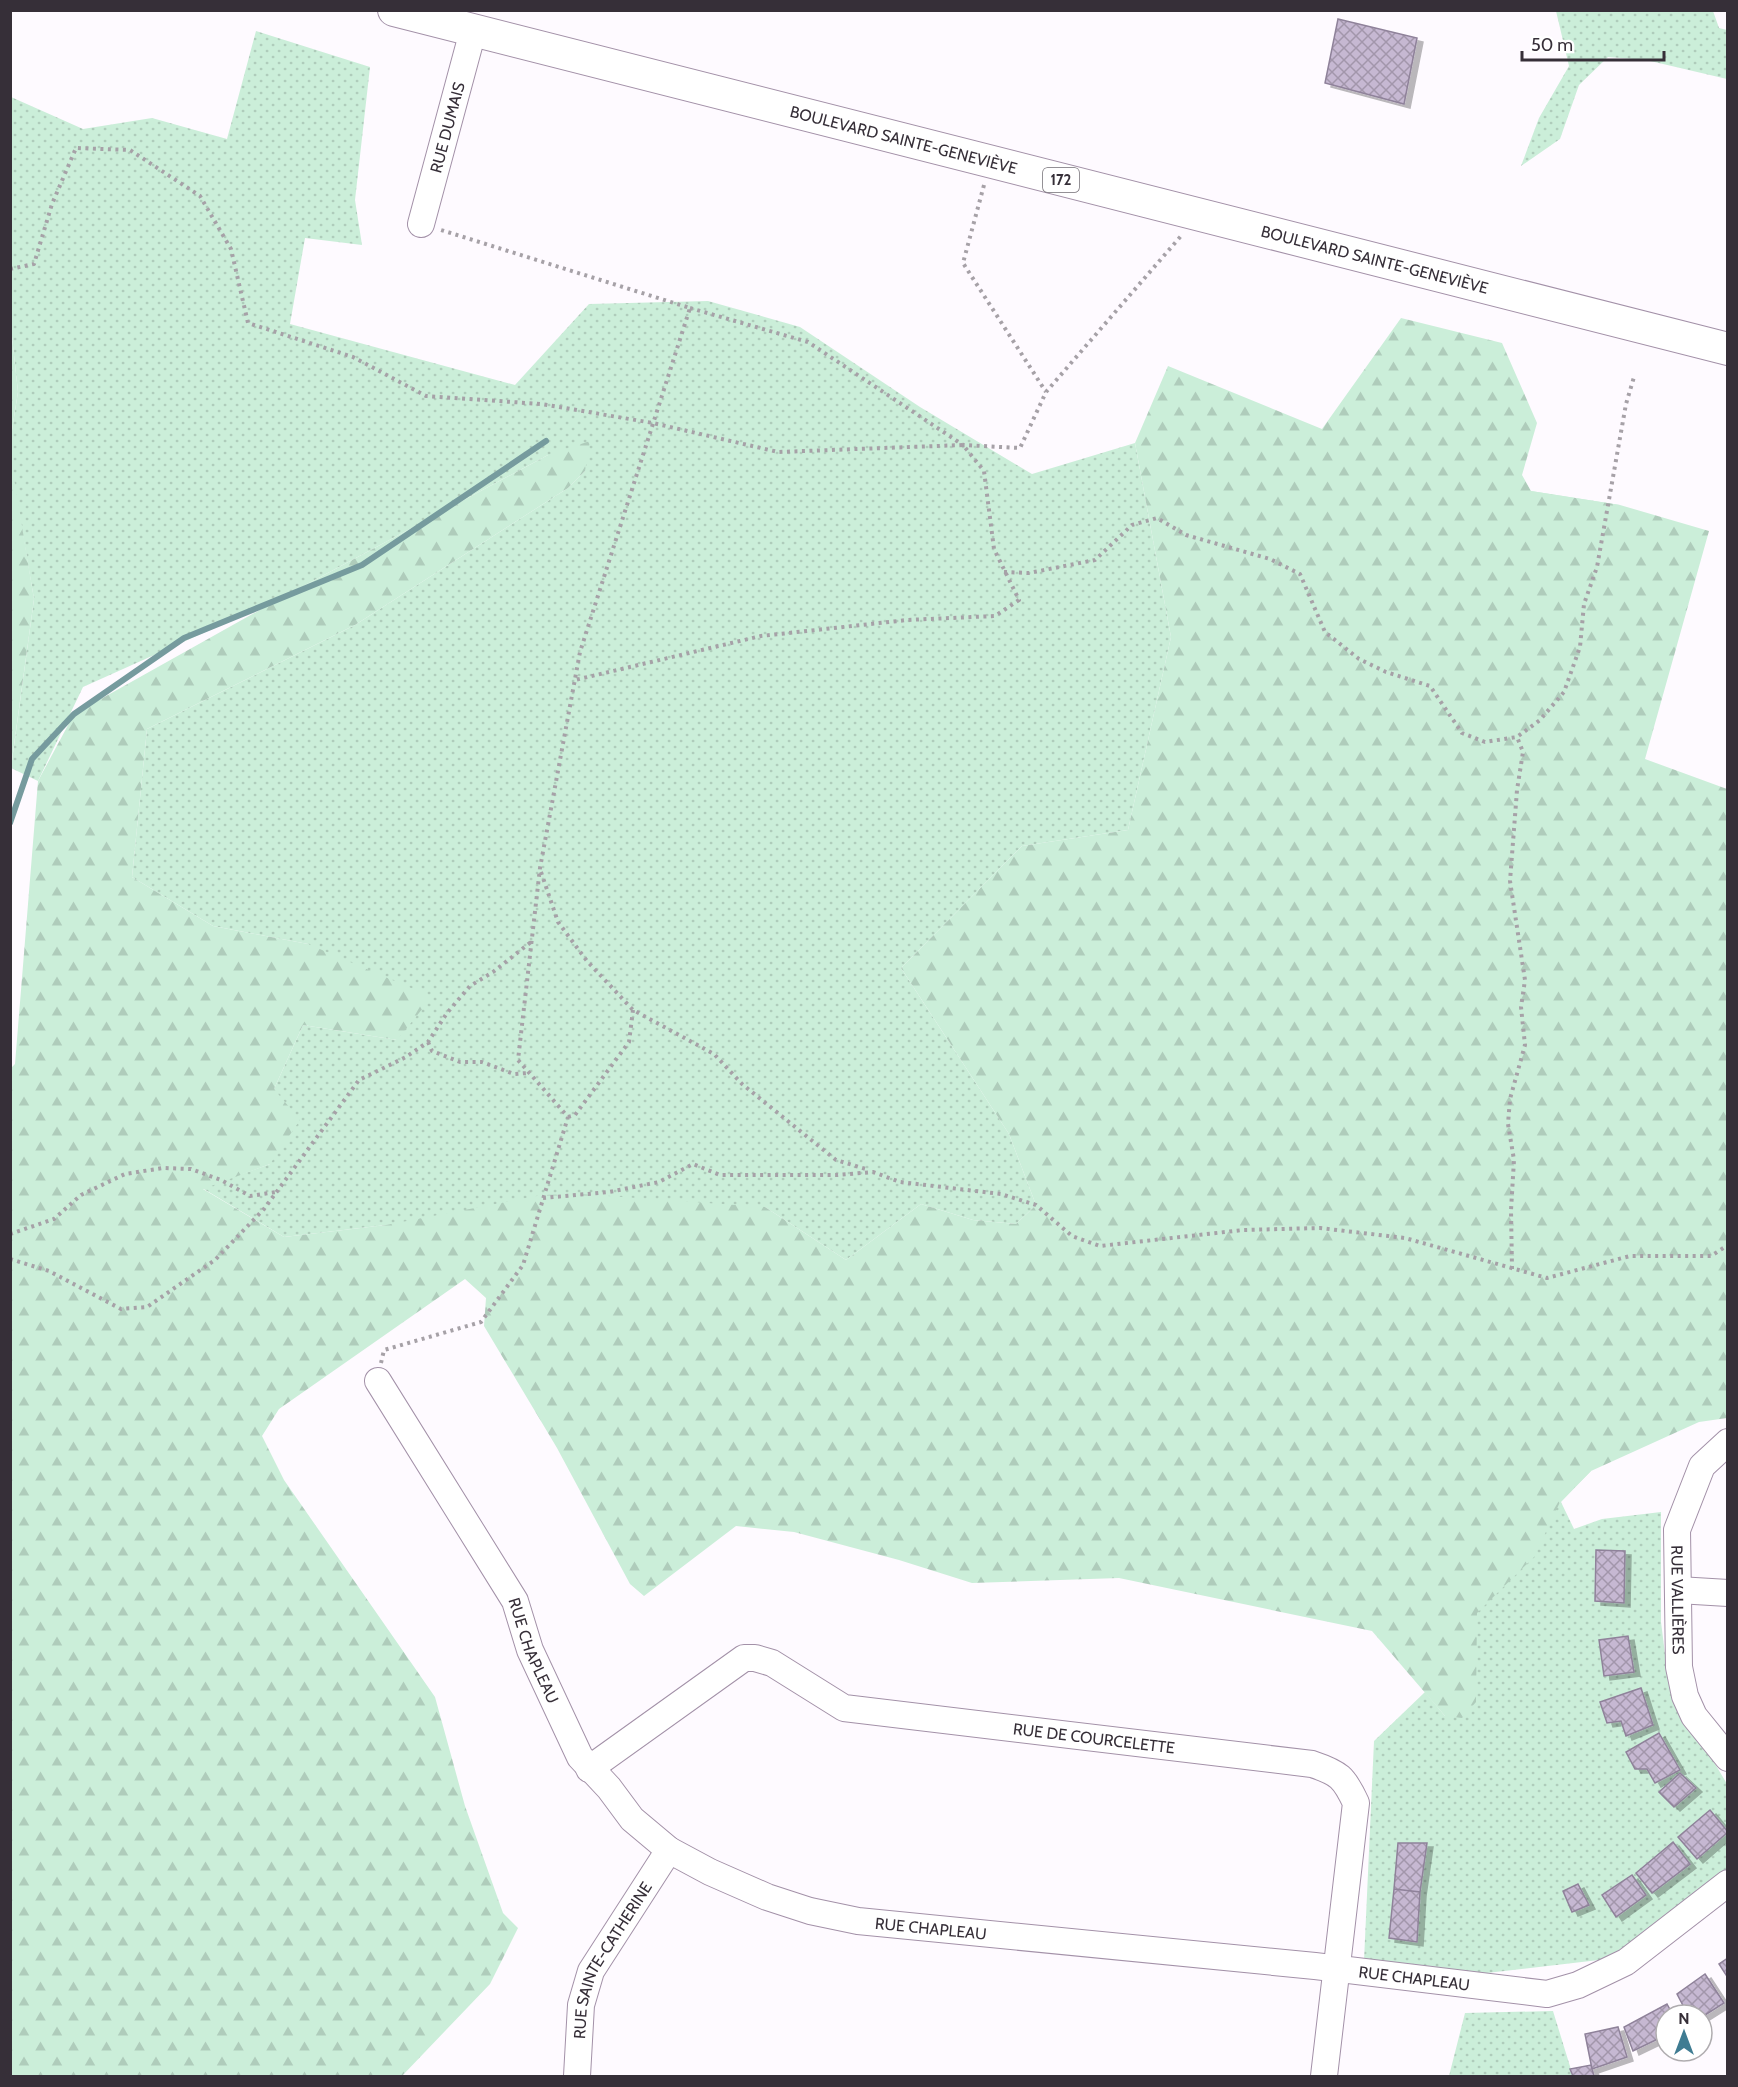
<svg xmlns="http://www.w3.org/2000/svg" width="1738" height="2087" font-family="Cabin,sans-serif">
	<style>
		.grass { fill: url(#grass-dots) }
		.forest { fill: url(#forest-firs) }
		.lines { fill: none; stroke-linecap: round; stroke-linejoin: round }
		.stream { stroke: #769b9e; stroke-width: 6 }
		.building { fill: url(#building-cross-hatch); stroke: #8f829a; stroke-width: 1.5; filter: url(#shadow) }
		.minor-casing { stroke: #a391a8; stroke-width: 28 }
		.major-casing { stroke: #a391a8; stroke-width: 34 }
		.path { stroke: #a6a1a7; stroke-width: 4; stroke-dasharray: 3 4.5; stroke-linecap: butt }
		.minor { stroke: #fff; stroke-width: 26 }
		.major { stroke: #fff; stroke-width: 32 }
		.labels { text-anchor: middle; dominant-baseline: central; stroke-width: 5; stroke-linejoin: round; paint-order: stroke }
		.shield { fill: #fff; stroke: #726d74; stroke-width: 1.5 }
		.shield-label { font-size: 15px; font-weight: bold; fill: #362f38 }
		.street-label { font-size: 16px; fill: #362f38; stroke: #fff }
	</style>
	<defs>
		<pattern id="grass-dots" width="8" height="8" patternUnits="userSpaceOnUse" patternTransform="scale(1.5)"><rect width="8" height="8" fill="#cbeed9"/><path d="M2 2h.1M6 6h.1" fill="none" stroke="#afccbb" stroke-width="1.8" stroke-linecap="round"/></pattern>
		<pattern id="forest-firs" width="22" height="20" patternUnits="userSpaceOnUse" patternTransform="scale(1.5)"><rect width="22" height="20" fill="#cbeed9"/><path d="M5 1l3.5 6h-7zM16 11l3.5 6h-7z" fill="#afccbb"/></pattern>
		<pattern id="building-cross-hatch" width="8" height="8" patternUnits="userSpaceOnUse" patternTransform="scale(1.5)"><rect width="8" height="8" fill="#c6b8d2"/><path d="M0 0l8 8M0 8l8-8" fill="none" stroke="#a296ab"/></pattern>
		<filter id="shadow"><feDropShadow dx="6" dy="4" stdDeviation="0" flood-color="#0004"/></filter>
	</defs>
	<rect width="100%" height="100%" fill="#fefaff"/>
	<path class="grass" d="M1556 11H1713L1719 28 1727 30V79L1646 60 1608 57 1579 85 1560 139 1521 166 1539 118 1569 66Z
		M256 31 370 67 355 200 362 245 305 238 290 324 515 385 589 304 708 301 800 327 920 407 1032 474 1135 443 1171 637 1128 830 1022 846 901 968 1009 1134 1036 1205 1016 1224 973 1220 921 1204 846 1260 765 1207 386 1225 284 1237 202 1188 270 1164 274 1089 303 1025 397 1040 308 944 213 926 132 877 147 729 355 625 568 488 585 471 548 455 283 597 83 687 38 781 11 768 34 599 10 460 11 436 18 392 10 318 11 97 83 129 152 118 227 139Z
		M1531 491 1620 505 1592 643 1591 1471 1561 1502 1574 1529 1602 1519 1661 1512V1622L1669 1686 1727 1784V1875L1616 1958 1478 1974 1364 1961 1374 1741 1425 1692 1445 1716 1477 1613Z
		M1553 2011 1573 2076H1449L1465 2013Z"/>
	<path class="forest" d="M10 318 18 392 11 436H10Z
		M1401 318 1502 343 1537 423 1522 475 1531 491 1620 505 1709 531 1645 759 1727 789V1418L1699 1422 1591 1471 1560 1502 1534 1557 1477 1613 1476 1702 1462 1718 1445 1716 1372 1631 1119 1578 972 1583 899 1560 794 1532 736 1526 644 1596 630 1584 557 1448 484 1326 486 1298 465 1279 279 1409 262 1436 284 1480 435 1697 465 1806 503 1913 518 1928 490 1984 402 2076H11L10 1069 15 1064 38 781 74 714 283 597 548 455 590 441 585 471 568 488 355 625 147 729 132 877 213 926 308 944 432 997 397 1040 303 1025 274 1089 300 1120 270 1164 203 1189 284 1237 386 1225 542 1195 579 1194 765 1207 846 1260 921 1204 973 1220 1016 1224 1036 1205 1009 1134 901 968 1022 846 1128 830 1171 637 1135 443 1168 366 1322 429Z
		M11 460 34 599 11 767Z"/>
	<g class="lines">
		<path class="stream" d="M10 823 32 759 74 714 184 638 362 565 546 441"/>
	</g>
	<path class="building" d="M1338 19 1417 38 1404 104 1325 83Z
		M1596 1550 1625 1551 1624 1603 1595 1601Z
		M1628 1636 1634 1672 1604 1676 1599 1640Z
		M1641 1688 1653 1725 1626 1736 1621 1721 1607 1723 1600 1702Z
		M1659 1733 1680 1770 1655 1783 1647 1769H1635L1626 1752Z
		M1680 1773 1696 1788 1674 1807 1659 1792Z
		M1710 1810 1728 1832 1697 1859 1678 1837Z
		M1673 1842 1690 1864 1652 1893 1636 1873Z
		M1398 1843H1427L1420 1892 1394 1889Z
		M1632 1875 1646 1895 1616 1917 1602 1895Z
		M1578 1884 1589 1905 1572 1912 1563 1891Z
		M1394 1889 1420 1892 1417 1942 1389 1938Z
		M1728 1958V1978L1719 1964Z
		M1705 1974 1724 2003 1702 2017V2015H1688L1677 1994Z
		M1667 2004 1673 2015H1666V2035L1633 2051 1624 2027Z
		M1618 2027 1627 2057 1592 2069 1585 2034Z
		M1591 2065 1594 2076H1573L1570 2069Z"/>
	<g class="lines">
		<g class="minor-casing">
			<g id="minor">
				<path id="s1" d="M421 224 473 31"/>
				<path id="s2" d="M378 1381 515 1601 530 1650 580 1757 609 1788 632 1819 669 1850 710 1872 767 1897 810 1911 858 1921 1315 1966 1547 1994 1578 1985 1626 1962 1728 1883"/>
				<path id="s3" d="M1728 1442 1702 1466 1677 1530 1679 1667 1685 1696 1694 1716 1728 1758"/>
				<path d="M1678 1590 1728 1593"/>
				<path id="s4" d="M589 1769 744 1658H755L772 1663 844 1708 1312 1764C1339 1773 1344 1777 1356 1803L1324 2076"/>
				<path id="s5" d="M577 2076 581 2005 591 1971 669 1850"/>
			</g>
		</g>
		<g class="major-casing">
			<g id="major">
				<path id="s6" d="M394 10 1728 349"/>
			</g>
		</g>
		<path class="path" d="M984 185 963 263 1046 392
			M10 269 34 264 52 204 76 148 130 150 200 196 231 249 248 323 353 357 426 396 541 404 653 423 778 452 963 445 984 471 994 549 1019 600 995 616 907 620 761 636 575 680
			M690 308 808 342 963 445 1020 448 1046 392 1181 236
			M1004 572 1029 573 1095 560 1132 525 1157 518 1186 535 1270 559 1300 574 1325 632 1359 659 1386 672 1430 686 1462 733 1485 742 1517 737 1540 720 1564 692 1580 647 1584 604 1597 567 1626 404 1634 377
			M541 872 558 922 587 961 633 1010 714 1054 742 1084 836 1160 869 1170
			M428 1042 432 1051 460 1062H482L514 1074 528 1073
			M568 1117 575 1115 629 1042 633 1010
			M543 1198 609 1192 659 1182 693 1164 720 1175H837L873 1172 900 1182 1001 1194 1036 1205 1072 1236 1100 1246 1243 1230 1320 1228 1405 1238 1547 1278 1630 1256H1711L1728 1245
			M10 1234 54 1219 81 1195 125 1174 163 1168 191 1169 221 1180 250 1196 276 1192
			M10 1259 49 1271 121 1309 147 1307 215 1260 264 1209 359 1080 406 1057 428 1042 447 1013 470 986 493 972 531 942
			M1512 1269 1511 1210 1514 1160 1508 1124 1510 1099 1525 1045 1521 1007 1525 980 1510 881 1517 790 1523 752 1517 737
			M381 1363 384 1350 481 1322 523 1265 568 1117 518 1060 540 868 580 652 690 308 441 230"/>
		<use href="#minor" class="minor"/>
		<use href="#major" class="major"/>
	</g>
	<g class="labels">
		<rect class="shield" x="1043" y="168" width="36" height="24" rx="4.5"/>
		<g class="shield-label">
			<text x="1061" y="180">172</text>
		</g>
		<g class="street-label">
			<text stroke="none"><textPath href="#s1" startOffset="100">RUE DUMAIS</textPath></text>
			<text stroke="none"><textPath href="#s6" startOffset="526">BOULEVARD SAINTE-GENEVIÈVE</textPath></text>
			<text stroke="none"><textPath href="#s6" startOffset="1012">BOULEVARD SAINTE-GENEVIÈVE</textPath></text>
			<text stroke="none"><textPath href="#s3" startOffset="174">RUE VALLIÈRES</textPath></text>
			<text stroke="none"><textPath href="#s2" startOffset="312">RUE CHAPLEAU</textPath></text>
			<text stroke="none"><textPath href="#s4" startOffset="556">RUE DE COURCELETTE</textPath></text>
			<text stroke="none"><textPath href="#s2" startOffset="834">RUE CHAPLEAU</textPath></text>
			<text stroke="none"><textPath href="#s5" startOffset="124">RUE SAINTE-CATHERINE</textPath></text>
			<text stroke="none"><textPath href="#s2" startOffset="1320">RUE CHAPLEAU</textPath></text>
		</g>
	</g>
	<rect width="1738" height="2087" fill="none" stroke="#362f38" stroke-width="24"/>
	<g transform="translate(1684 2033)"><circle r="28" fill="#ffffff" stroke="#afacaf" stroke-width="1.5"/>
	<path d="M0-4.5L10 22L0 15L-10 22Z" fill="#3f7c92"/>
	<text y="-9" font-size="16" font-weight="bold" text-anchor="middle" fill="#362f38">N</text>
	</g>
	<path d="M1522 51v9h142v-9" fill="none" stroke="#362f38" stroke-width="3"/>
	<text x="1531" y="51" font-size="18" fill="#362f38" stroke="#ffffff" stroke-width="4.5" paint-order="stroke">50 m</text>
</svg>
